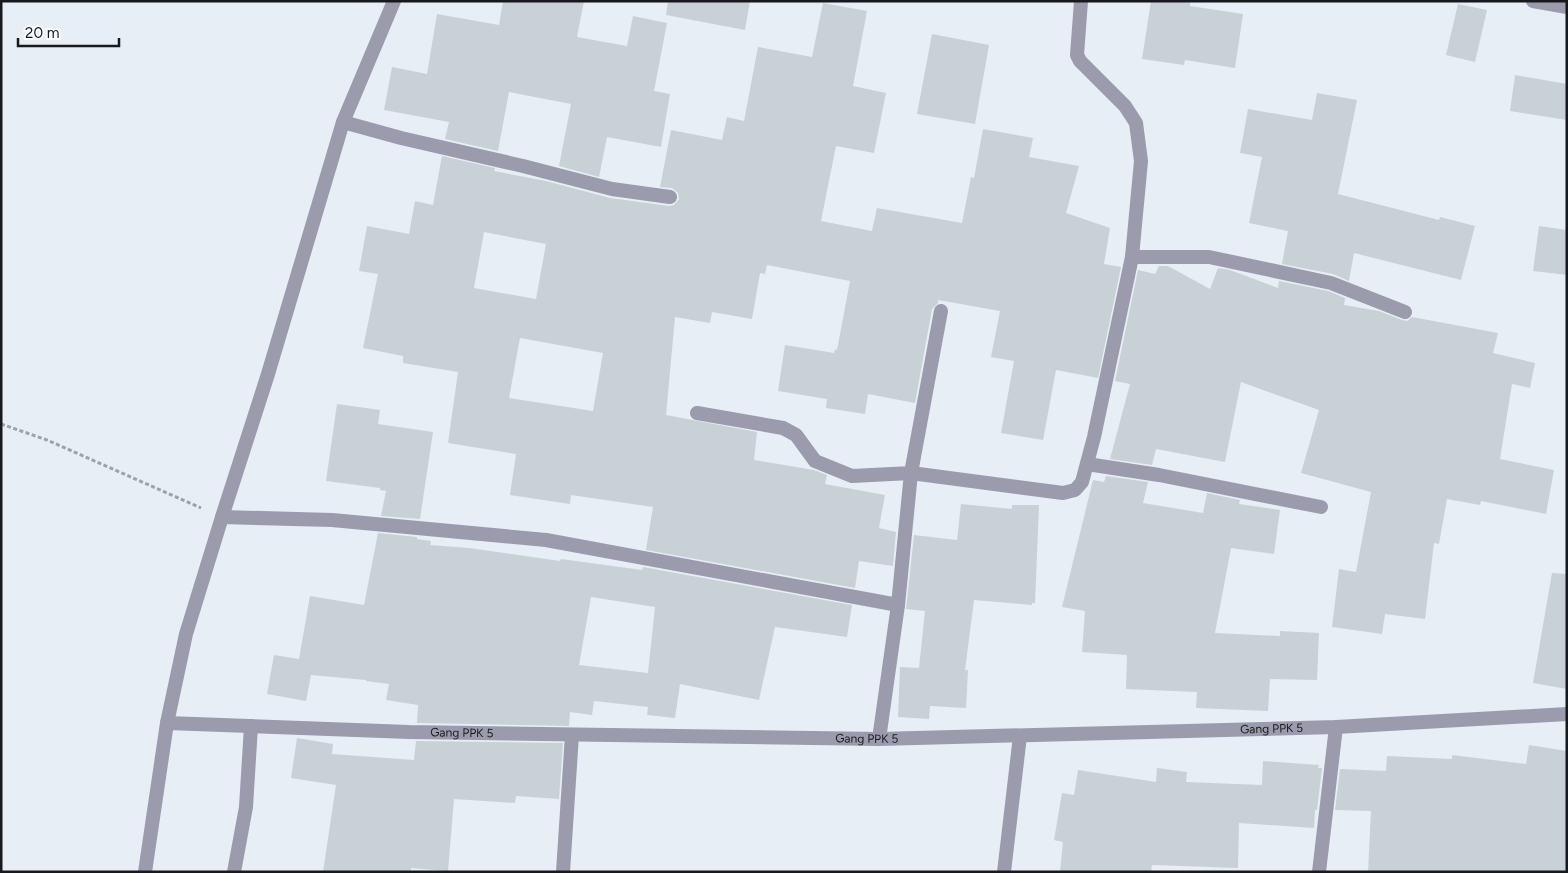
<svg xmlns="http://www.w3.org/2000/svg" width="1568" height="873" font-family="Figtree,sans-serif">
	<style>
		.building { fill: #c8d2d6; fill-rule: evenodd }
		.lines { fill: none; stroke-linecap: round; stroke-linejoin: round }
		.path { stroke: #9ca2a7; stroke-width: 3; stroke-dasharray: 4 2.5; stroke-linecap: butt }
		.minor { stroke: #9b9bad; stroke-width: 14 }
		.labels { text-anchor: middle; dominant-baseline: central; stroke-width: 4.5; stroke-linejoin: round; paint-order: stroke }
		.street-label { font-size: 12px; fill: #17191c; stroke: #f8fafe }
	</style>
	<rect width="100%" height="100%" fill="#e7eef5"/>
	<path class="building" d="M503 1H584L577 37 627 46 633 16 667 23 654 91 670 94 661 147 607 137 599 177 559 166 571 104 509 92 498 151 445 139 449 122 384 110 392 67 427 74 437 14 499 25Z
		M668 1H750L745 30 666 15Z
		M1151 1H1190V6L1243 14 1235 68 1185 60 1184 65 1142 59Z
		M823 3 867 11 853 86 886 93 874 153 836 146 821 221 872 231 877 208 962 223 971 177 974 178 983 129 1033 138 1029 157 1079 166 1066 213 1110 228 1104 264 1121 267 1098 378 1056 370 1043 440 1001 433 1014 361 991 357 1000 311 938 300V303L932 309 915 403 868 394 865 414 826 408 827 399 778 391 785 345 834 353 835 349 837 350 850 281 767 265 765 274 760 273 752 319 712 312 710 323 675 317 666 415 757 432 754 460 814 470 827 475 825 484 885 495 879 528 896 532 893 566 859 561 855 588 646 550 653 507 571 495 570 504 510 495 516 454 448 443 458 372 403 363V356L363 348 378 274 359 271 367 226 409 234 415 201 433 205 442 156 495 168 494 171 546 181 610 198 669 206 674 205 679 199 678 193 672 188 660 187 671 130 722 140 727 117 744 121 758 47 812 57ZM484 232 546 244 536 299 474 288ZM520 338 603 353 593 411 509 398Z
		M1458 4 1487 10 1475 62 1446 55Z
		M932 34 989 45 975 124 917 114Z
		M1515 75 1567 84V120L1510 111Z
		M1317 93 1357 100 1338 194 1439 220 1440 217 1475 226 1461 280 1354 253 1349 281 1333 274 1282 264 1288 231 1249 223 1262 157 1240 153 1248 109 1312 120Z
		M1539 226 1567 230V275L1533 271Z
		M1159 266H1168L1210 289 1218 268 1230 270 1278 288 1279 281 1328 291 1345 298 1344 305 1379 311 1402 320 1407 321 1412 317 1498 333 1493 353 1535 363 1530 388 1512 384 1500 459 1554 470 1546 514 1481 501 1480 505 1447 499 1439 544 1434 543 1425 619 1385 614 1382 634 1332 627 1339 569 1356 572 1371 492 1301 473 1319 410 1241 382 1225 462 1156 449 1152 465 1110 459 1130 384 1115 381 1138 270 1155 274Z
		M337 404 380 410 378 424 433 432 420 519 381 516 386 491 380 490V488L326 481Z
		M1106 476 1148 482 1143 503 1203 513 1207 493 1240 500 1239 504 1280 510 1274 554 1231 548 1215 633 1280 636V631L1319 633 1317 680 1270 679 1268 711 1196 708 1197 692 1126 689 1127 655 1082 652 1085 611 1062 607 1093 480 1104 482Z
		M961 504 1012 509V505H1039L1035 603H1032V605L974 600 965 670H968L966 708 930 706 929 719 898 717 900 667 919 668 925 611 906 609 914 535 957 540Z
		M378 533 417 537V539L431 541 430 545 469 548 560 561 561 559 642 570 643 567 852 605 847 637 775 627 759 700 680 684 675 718 647 715 648 707 594 701 592 715 570 712 569 726 417 723 418 705 386 700 389 684 366 681V680L311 675 306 701 267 694 274 655 299 659 310 596 364 605ZM591 597 655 607 648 673 579 665Z
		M1552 573 1567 574V689L1533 683Z
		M297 738 333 744 332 754 414 760 416 741 563 743 559 799 516 796 515 803 454 799 448 871 411 868V872H323L336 785 291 778Z
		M1529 745 1567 751V872H1368L1371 811 1335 810 1340 769 1386 771 1387 756 1452 759V755L1526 764Z
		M1263 761 1319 765 1318 768H1322L1317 810H1315L1314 828 1239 823 1238 868 1152 865 1151 872H1060L1063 842 1054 840 1062 793 1074 795 1078 770 1156 782 1157 768 1187 772 1186 782 1262 785Z"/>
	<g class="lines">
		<path class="path" d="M1 424 47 440 201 508"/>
		<g class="minor">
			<path d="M1533 1 1567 7"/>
			<path d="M343 122 401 138 523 166 612 189 670 197"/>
			<path d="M1132 257H1209L1331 283 1405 312"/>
			<path d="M697 413 783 428 796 435 815 461 852 476 911 473 941 311"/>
			<path d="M1087 464 1159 475 1321 507"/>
			<path d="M222 517 332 520 546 540 898 605"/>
			<path id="s1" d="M167 723 409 732 879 739 1336 727 1567 714"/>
			<path d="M879 739 898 605 911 473 1063 493 1075 490 1082 482 1094 437 1132 257 1141 161 1136 123 1125 106 1080 61 1077 55 1081 1"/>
			<path d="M145 872 167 723 186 634 222 517 268 374 343 122 394 1"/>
			<path d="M234 872 246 807 251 726"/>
			<path d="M563 872 572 735"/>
			<path d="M1004 872 1020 736"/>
			<path d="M1319 872 1336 727"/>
		</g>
	</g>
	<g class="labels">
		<g class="street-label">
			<text stroke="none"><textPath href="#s1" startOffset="1105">Gang PPK 5</textPath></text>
			<text stroke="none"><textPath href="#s1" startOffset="295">Gang PPK 5</textPath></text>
			<text stroke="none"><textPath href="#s1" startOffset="700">Gang PPK 5</textPath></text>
		</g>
	</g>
	<rect width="1568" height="873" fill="none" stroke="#17191c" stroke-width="5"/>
	<path d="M18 38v8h101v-8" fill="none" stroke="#17191c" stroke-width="2.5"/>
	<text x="25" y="38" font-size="15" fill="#17191c" stroke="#f8fafe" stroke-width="4" paint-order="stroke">20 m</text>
</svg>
